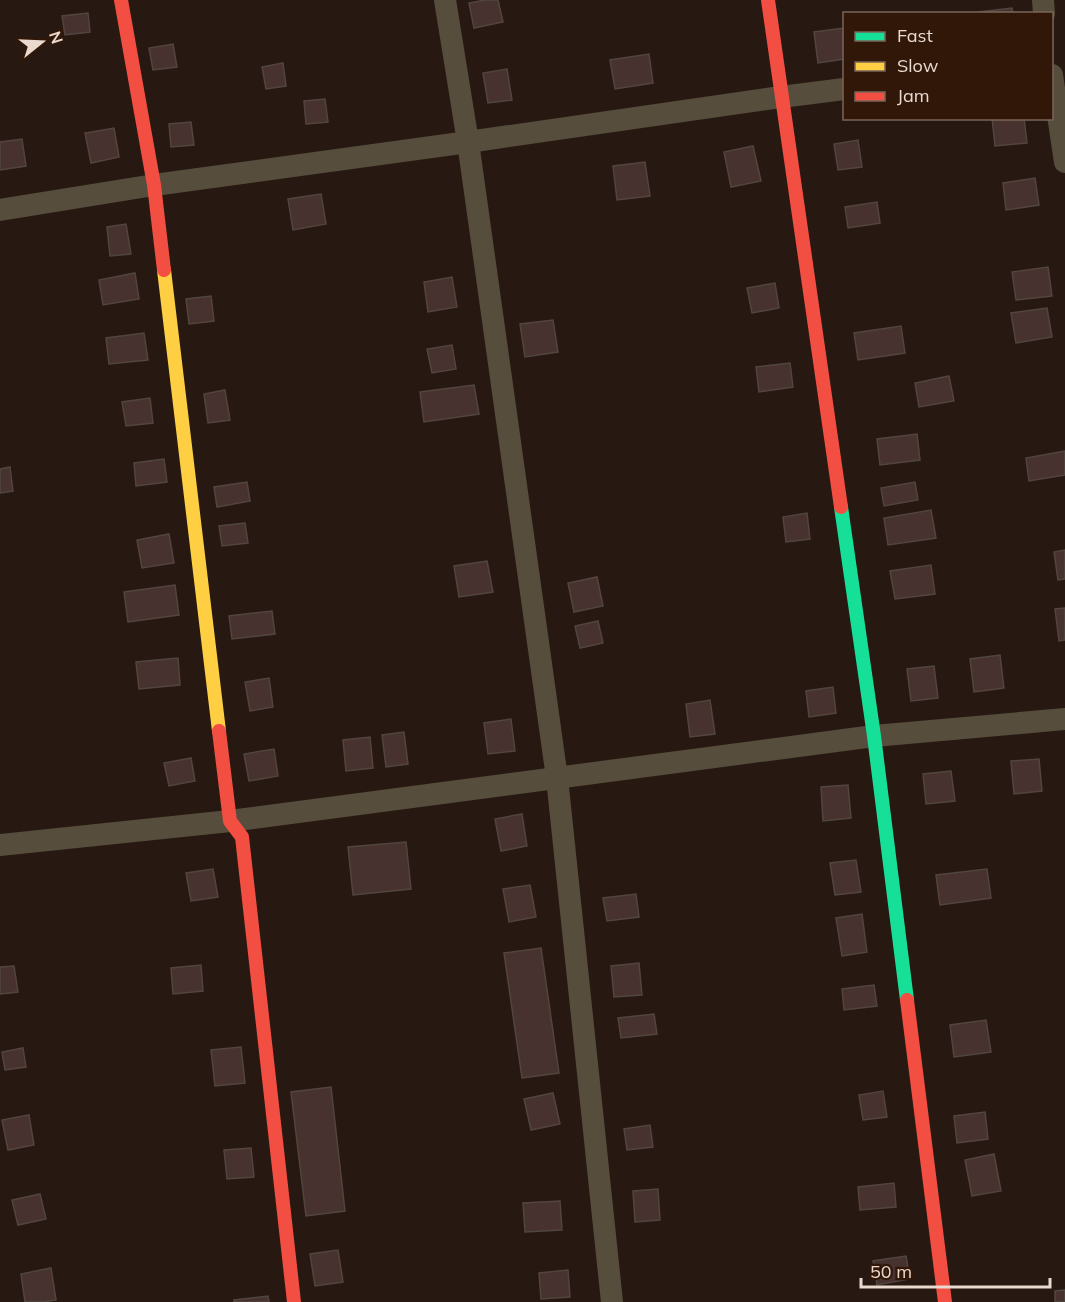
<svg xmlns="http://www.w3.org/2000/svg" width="1065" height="1302" font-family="Mulish,sans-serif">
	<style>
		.building { fill: #47322f; stroke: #524540; stroke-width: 1.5 }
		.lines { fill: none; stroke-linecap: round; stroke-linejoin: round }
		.street { stroke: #564d3c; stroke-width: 22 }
		.fast { stroke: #16e098; stroke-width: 14 }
		.slow { stroke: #ffcf43; stroke-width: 14 }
		.jam { stroke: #f24e42; stroke-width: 14 }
	</style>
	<rect width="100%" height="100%" fill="#271911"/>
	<path class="building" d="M485 0H498L503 22 474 28 469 3Z
		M1012 8 1013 14H979V12Z
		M88 13 90 32 65 35 62 16Z
		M844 28V59L818 63 814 32Z
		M173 44 177 67 153 70 149 48Z
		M649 54 653 83 615 89 610 60Z
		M283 63 286 86 266 89 262 67Z
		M507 69 512 100 488 103 483 73Z
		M325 99 328 122 306 124 304 101Z
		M992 118H1024L1027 143 995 146Z
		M191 122 194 145 171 147 169 124Z
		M114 128 119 157 91 163 85 133Z
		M22 139 26 166 0 170V142Z
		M858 140 862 167 838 170 834 144Z
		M753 146 761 181 731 187 724 152Z
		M645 162 650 196 617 200 613 166Z
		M1035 178 1039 205 1006 210 1003 183Z
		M321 194 326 224 293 230 288 199Z
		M877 202 880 223 848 228 845 207Z
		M126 224 131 254 110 256 107 227Z
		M1048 267 1052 296 1016 300 1012 272Z
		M135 273 139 299 103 305 99 280Z
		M452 277 457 307 428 312 424 282Z
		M775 283 779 308 752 313 747 288Z
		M211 296 214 321 189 324 186 299Z
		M1047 308 1052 337 1016 343 1011 313Z
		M553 320 558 352 525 357 520 324Z
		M901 326 905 353 858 360 854 333Z
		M144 333 148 360 109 364 106 338Z
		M452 345 456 369 432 373 427 349Z
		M790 363 793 387 759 392 756 367Z
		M949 376 954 401 919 407 915 383Z
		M474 385 479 414 424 422 420 392Z
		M225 390 230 420 208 423 204 394Z
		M150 398 153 423 126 426 122 402Z
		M917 434 920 460 880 465 877 439Z
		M1065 451V475L1029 481 1026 458Z
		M164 459 167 482 136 486 134 463Z
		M10 467 13 491 0 493V469Z
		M247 482 250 501 217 507 214 487Z
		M915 482 918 500 884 506 881 488Z
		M931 510 936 538 888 545 884 518Z
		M807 513 810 539 786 542 783 517Z
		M245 523 248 543 222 546 219 526Z
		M169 534 174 563 142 568 137 540Z
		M1065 550V579L1058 580 1054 552Z
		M487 561 493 592 459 597 454 566Z
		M931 565 935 594 895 599 890 571Z
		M597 577 603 606 574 612 568 583Z
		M175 585 179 615 128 622 124 592Z
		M1065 608V640L1059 641 1055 609Z
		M272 611 275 634 232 639 229 616Z
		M598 621 603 643 580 648 575 626Z
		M1000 655 1004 688 974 692 970 659Z
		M178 658 180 685 139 689 136 662Z
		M934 666 938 698 911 701 907 669Z
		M269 678 273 707 250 711 245 682Z
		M833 687 836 713 809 717 806 691Z
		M710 700 715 734 690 737 686 704Z
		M511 719 515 751 488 754 484 723Z
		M404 732 408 764 386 767 382 735Z
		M370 737 373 768 346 771 343 740Z
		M274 749 278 776 249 781 244 754Z
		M191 758 195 781 169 786 164 763Z
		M1039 759 1042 791 1014 794 1011 761Z
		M951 771 955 801 926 804 923 774Z
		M848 785 851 818 823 821 821 787Z
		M522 814 527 846 501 851 495 819Z
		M406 842 411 889 353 895 348 847Z
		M856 860 861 892 835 895 830 863Z
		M213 869 218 897 191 901 186 873Z
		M987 869 991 898 940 905 936 875Z
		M530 885 536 917 509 922 503 889Z
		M636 894 639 917 607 921 603 898Z
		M862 914 867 952 842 956 836 918Z
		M541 948 559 1073 522 1078 504 953Z
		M639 963 642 995 614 997 611 966Z
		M201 965 203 991 173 994 171 968Z
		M14 966 18 992 0 994V967Z
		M874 985 877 1006 844 1010 842 989Z
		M654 1014 657 1034 621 1038 618 1018Z
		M986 1020 991 1052 954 1057 950 1025Z
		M241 1047 245 1083 215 1086 211 1050Z
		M23 1048 26 1067 5 1070 2 1052Z
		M331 1087 345 1211 306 1216 291 1092Z
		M883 1091 887 1117 863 1120 859 1095Z
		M553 1093 560 1124 531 1130 524 1099Z
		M985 1112 988 1139 957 1143 954 1116Z
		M29 1115 34 1145 8 1150 2 1120Z
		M650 1125 653 1147 627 1150 624 1129Z
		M251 1148 254 1177 227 1179 224 1150Z
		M994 1154 1001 1191 972 1196 965 1160Z
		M894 1183 896 1207 860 1210 858 1187Z
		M658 1189 660 1220 635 1222 633 1191Z
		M40 1194 46 1219 18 1225 12 1200Z
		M560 1201 562 1230 525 1232 523 1203Z
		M338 1250 343 1282 315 1286 310 1254Z
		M906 1256 910 1279 877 1285 873 1261Z
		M51 1268 56 1300 44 1302H25L21 1274Z
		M568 1270 570 1297 541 1299 539 1273Z
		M1065 1290V1302H1055V1291Z
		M268 1296 269 1302H234V1300Z"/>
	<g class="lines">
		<path class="street" d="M445 0 468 142 557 778 612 1302
			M1043 0 1044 14
			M1052 75 1065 162
			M0 210 154 185 468 142 781 97 844 89
			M0 845 230 821 874 736 1065 719"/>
		<path class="fast" d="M841 507 874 736 907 1000"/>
		<path class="slow" d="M164 270 219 731"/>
		<path class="jam" d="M121 0 154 185 164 270
			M768 0 841 507
			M219 731 230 821 242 837 294 1302
			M907 1000 945 1302"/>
	</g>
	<rect x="843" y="12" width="210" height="108" fill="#301708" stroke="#7a6558" stroke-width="1.5"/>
	<rect x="855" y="32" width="30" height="9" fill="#16e098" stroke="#7a6558" stroke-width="1.5"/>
	<text x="897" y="42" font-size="18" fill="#ead9cf">Fast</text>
	<rect x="855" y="62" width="30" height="9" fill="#ffcf43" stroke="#7a6558" stroke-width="1.5"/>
	<text x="897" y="72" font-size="18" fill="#ead9cf">Slow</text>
	<rect x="855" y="92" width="30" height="9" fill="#f24e42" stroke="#7a6558" stroke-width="1.5"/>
	<text x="897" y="102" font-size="18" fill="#ead9cf">Jam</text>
	<g transform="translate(42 42) rotate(72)" stroke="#301708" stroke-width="4.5" paint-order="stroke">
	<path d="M0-4.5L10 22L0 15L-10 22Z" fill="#ead9cf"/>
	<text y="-9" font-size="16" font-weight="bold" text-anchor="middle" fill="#ead9cf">N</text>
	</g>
	<path d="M861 1278v9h189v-9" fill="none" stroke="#ead9cf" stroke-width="3"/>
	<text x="870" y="1278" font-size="18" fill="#ead9cf" stroke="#301708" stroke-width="4.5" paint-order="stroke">50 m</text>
</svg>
